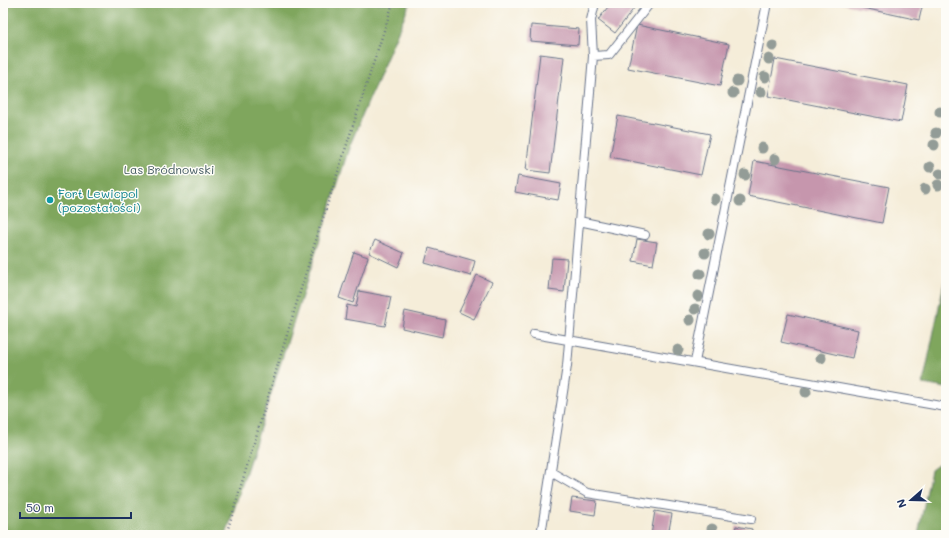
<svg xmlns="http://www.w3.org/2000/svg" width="949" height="538" font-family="Mali,sans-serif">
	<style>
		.forest { fill: #7fa65d; stroke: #4d6a5e }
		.building { fill: #c696ad }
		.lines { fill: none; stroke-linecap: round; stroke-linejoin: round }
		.lane-casing { stroke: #677289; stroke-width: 10 }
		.path { stroke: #677289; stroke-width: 2.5; stroke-dasharray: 1 3; stroke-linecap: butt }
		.lane { stroke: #fff; stroke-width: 8 }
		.tree { fill: #939c97 }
		.culture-dot { fill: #0f9aa8; stroke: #fdfcf7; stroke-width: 1.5 }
		.labels { text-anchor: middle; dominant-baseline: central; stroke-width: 3; stroke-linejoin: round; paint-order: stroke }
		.park-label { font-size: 12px; fill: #435a61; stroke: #fdfcf7 }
		.culture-label { font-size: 12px; fill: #0d838f; stroke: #fdfcf7; text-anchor: start }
	</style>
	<rect width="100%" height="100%" fill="#fdfcf7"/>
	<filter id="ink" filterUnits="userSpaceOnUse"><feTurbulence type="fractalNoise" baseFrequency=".025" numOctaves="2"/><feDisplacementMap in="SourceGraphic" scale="8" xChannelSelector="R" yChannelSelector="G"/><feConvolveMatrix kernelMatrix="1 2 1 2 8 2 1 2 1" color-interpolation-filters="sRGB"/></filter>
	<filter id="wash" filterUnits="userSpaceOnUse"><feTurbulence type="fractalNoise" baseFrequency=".012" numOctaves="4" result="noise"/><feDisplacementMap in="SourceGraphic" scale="16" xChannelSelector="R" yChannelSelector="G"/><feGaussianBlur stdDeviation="0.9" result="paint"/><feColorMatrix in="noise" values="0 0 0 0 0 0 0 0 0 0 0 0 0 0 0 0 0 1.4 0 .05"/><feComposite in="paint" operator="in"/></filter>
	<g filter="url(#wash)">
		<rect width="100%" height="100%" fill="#f5edd9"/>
		<path class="forest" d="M3 3H410L350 145 226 535H3Z
			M946 273V388L923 384Z
			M946 459V535H918L931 470Z"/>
		<g id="blocks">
			<path class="building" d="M611 3H638L615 33 598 20Z
				M840 3H923L919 20Z
				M531 25 579 29 578 45 530 41Z
				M637 25 729 44 720 86 628 68Z
				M540 54 564 57 550 173 526 170Z
				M775 59 908 85 901 122 768 96Z
				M618 116 710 134 701 175 610 157Z
				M754 161 889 187 882 223 748 196Z
				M518 176 561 184 558 200 515 192Z
				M637 239 657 242 653 265 633 261Z
				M375 240 404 253 398 267 369 253Z
				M429 248 475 261 471 276 425 263Z
				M354 252 368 257 353 303 339 298Z
				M552 258 567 259 564 292 549 290Z
				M477 275 492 282 474 319 459 312Z
				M359 291 391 297 385 326 345 319 347 305 356 307Z
				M405 311 445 320 442 337 402 328Z
				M788 314 858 330 852 358 781 342Z
				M572 498 597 501 595 515 570 511Z
				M655 511 672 514 668 535H651Z
				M736 526 752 529 751 535H734Z"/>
		</g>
	</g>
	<g filter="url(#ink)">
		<use href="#blocks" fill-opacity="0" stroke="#677289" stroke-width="1"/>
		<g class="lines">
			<g class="lane-casing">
				<path id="lane" d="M593 56 591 20 595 3
					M579 221 645 235
					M534 334 946 407
					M695 362 767 3
					M551 472 587 493 751 519
					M541 535 567 366 593 56 609 55 650 3"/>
			</g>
			<path class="path" d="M226 535 318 233 393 3"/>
			<use href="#lane" class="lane"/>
		</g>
		<g class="tree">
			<circle cx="773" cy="46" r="5.5"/>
			<circle cx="769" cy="59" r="5.5"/>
			<circle cx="765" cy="77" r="5.5"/>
			<circle cx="737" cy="81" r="5.5"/>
			<circle cx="761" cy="92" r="5.5"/>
			<circle cx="733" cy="93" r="5.5"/>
			<circle cx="940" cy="112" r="5.5"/>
			<circle cx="936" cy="133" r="5.5"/>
			<circle cx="934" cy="145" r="5.5"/>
			<circle cx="762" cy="148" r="5.5"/>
			<circle cx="775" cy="159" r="5.5"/>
			<circle cx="930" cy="167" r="5.5"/>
			<circle cx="940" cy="174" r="5.5"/>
			<circle cx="745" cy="175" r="5.5"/>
			<circle cx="938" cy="185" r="5.5"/>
			<circle cx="925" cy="189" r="5.5"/>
			<circle cx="715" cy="199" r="5.5"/>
			<circle cx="740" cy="201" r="5.5"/>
			<circle cx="709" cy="234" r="5.5"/>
			<circle cx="705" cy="253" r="5.5"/>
			<circle cx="700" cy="274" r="5.5"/>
			<circle cx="698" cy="296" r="5.5"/>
			<circle cx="695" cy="309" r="5.5"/>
			<circle cx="690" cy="320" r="5.5"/>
			<circle cx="678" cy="350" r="5.5"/>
			<circle cx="821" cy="358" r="5.5"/>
			<circle cx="806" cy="392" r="5.5"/>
			<circle cx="712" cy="529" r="5.5"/>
		</g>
	</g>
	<circle class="culture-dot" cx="50" cy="200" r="4"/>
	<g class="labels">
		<g class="park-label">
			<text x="169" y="169">Las Bródnowski</text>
		</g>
		<g class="culture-label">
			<text x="58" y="193">Fort Lewicpol<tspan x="58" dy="14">(pozostałości)</tspan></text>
		</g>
	</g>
	<rect width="949" height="538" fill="none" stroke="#fdfcf7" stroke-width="16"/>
	<g transform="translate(911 500) rotate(250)" stroke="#fdfcf7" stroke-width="3" paint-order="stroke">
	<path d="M0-3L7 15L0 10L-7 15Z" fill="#1b2f5e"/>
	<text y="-6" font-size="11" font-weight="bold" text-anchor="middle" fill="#1b2f5e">N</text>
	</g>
	<path d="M20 512v6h111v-6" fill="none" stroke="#1b2f5e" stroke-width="2"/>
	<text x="26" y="512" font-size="12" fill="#1b2f5e" stroke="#fdfcf7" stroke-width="3" paint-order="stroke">50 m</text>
</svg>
